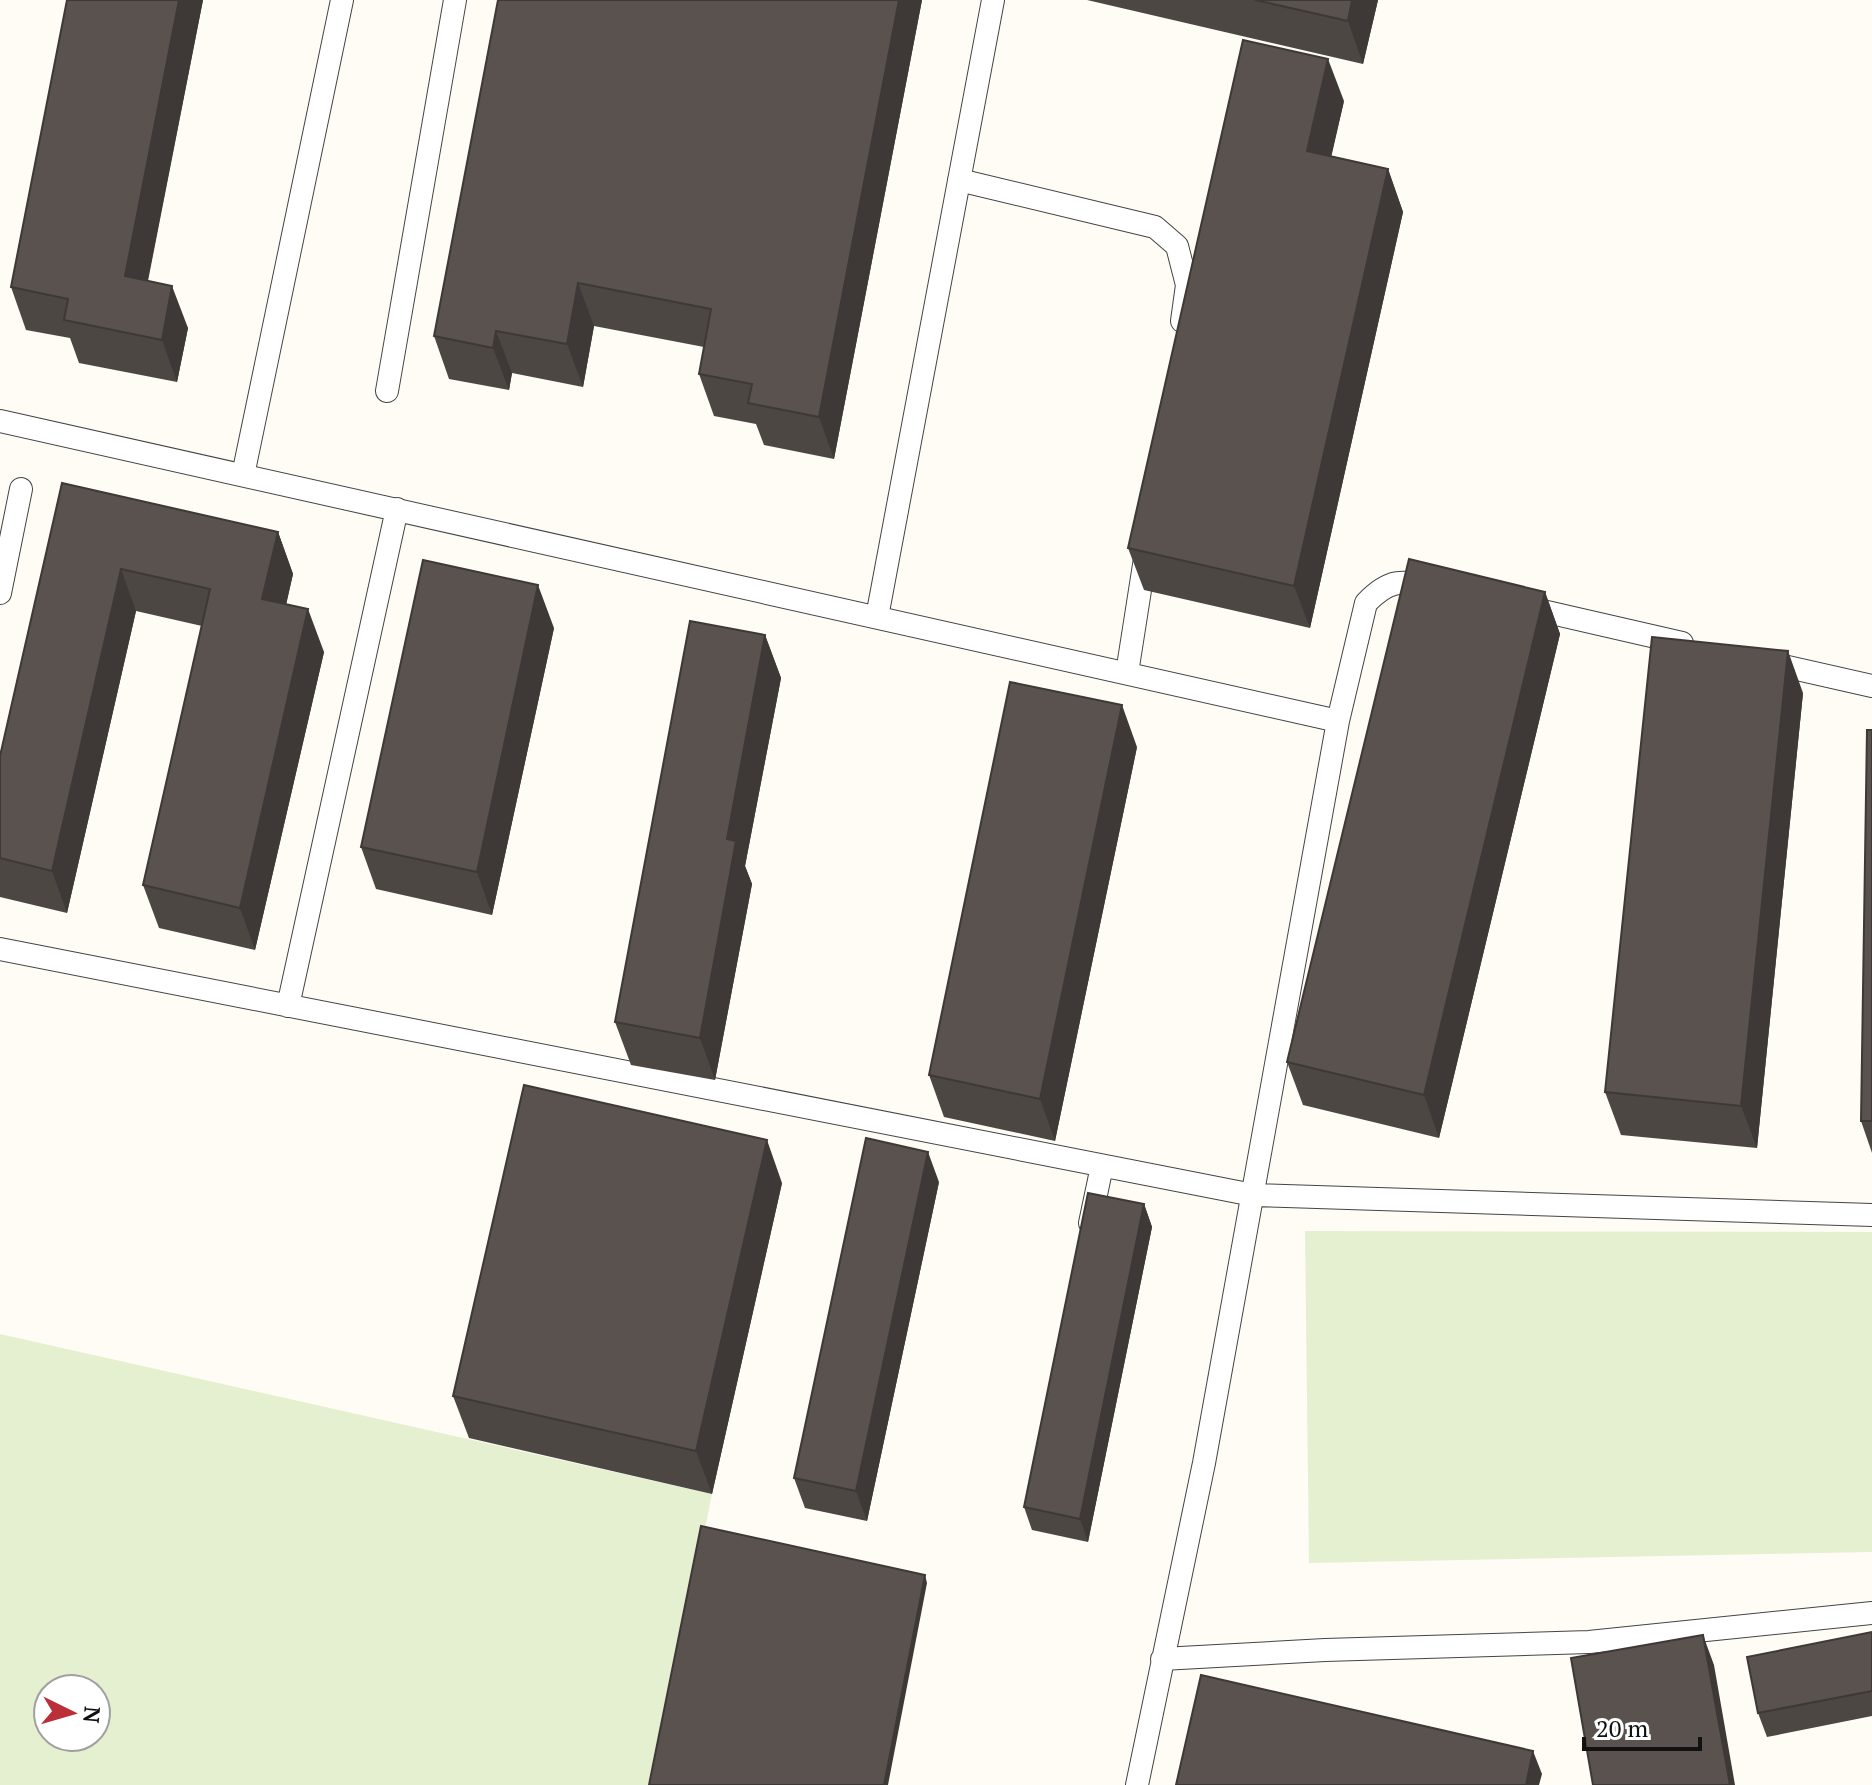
<svg xmlns="http://www.w3.org/2000/svg" width="1872" height="1785" font-family="'PT Serif',serif">
	<style>
		.pitch { fill: #e5f0d1; fill-rule: evenodd }
		.lines { fill: none; stroke-linecap: round; stroke-linejoin: round }
		.lane-casing { stroke: #444; stroke-width: 24 }
		.lane { stroke: #fff; stroke-width: 22 }
		.wall { fill: #4d4743 }
		.shaded-wall { fill: #3e3937 }
		.building { fill: #59524e; stroke: #3e3937; stroke-width: 2 }
	</style>
	<rect width="100%" height="100%" fill="#fefcf5"/>
	<path class="pitch" d="M1305 1231 1872 1232V1552L1309 1563Z
		M0 1334 712 1494 654 1785H0ZM48 1689H96V1737H48Z"/>
	<g class="lines">
		<g class="lane-casing">
			<path id="lane" d="M959 180 1155 227 1177 246 1187 285 1182 321
				M387 391 455 0
				M0 421 1338 721 1204 1463 1137 1785
				M243 475 342 0
				M0 593 21 489
				M1525 607 1682 643
				M877 617 993 0
				M1766 662 1872 686
				M1127 673 1146 552
				M1338 721 1366 603C1389 579 1401 580 1432 587
				M0 949 1253 1195 1872 1215
				M288 1006 397 509
				M1090 1223 1102 1166
				M1162 1659 1325 1650 1589 1642 1872 1613"/>
		</g>
		<use href="#lane" class="lane"/>
	</g>
	<path class="wall" d="M67 0H203L148 281 188 328 177 382 79 363 70 338 26 330 11 287Z
		M922 0 834 459 764 445 756 424 714 416 699 374 704 347 594 326 583 387 512 373 509 390 449 379 434 336Z
		M1087 0H1378L1363 64Z
		M1344 101 1331 156 1388 169 1403 212 1310 628 1144 590 1128 548Z
		M62 483 278 532 293 574 286 604 324 652 255 950 159 928 143 885 202 626 136 611 67 913 0 897V756Z
		M1545 592 1560 634 1439 1138 1303 1105 1287 1062Z
		M554 628 492 915 376 889 361 847Z
		M765 635 781 678 745 866 752 884 715 1080 631 1065 615 1022Z
		M1803 693 1757 1148 1621 1135 1605 1092Z
		M1872 730V1153L1861 1121Z
		M1137 747 1055 1141 944 1117 929 1075Z
		M939 1182 867 1521 805 1508 794 1478Z
		M782 1183 712 1494 469 1438 453 1396Z
		M1144 1204 1152 1227 1088 1542 1032 1530 1024 1507Z
		M1872 1632V1716L1767 1737 1758 1713Z"/>
	<path class="shaded-wall" d="M179 0H203L140 319 125 276Z
		M899 0H922L834 459 819 417Z
		M1352 0H1378L1363 64 1348 21Z
		M1328 59 1344 101 1323 193 1307 151Z
		M1388 169 1403 212 1310 628 1294 586Z
		M578 283 594 326 583 387 567 344Z
		M172 286 188 328 177 382 162 340Z
		M496 331 512 373 509 390 493 348Z
		M278 532 293 574 278 641 262 599Z
		M121 569 136 611 67 913 52 871Z
		M538 585 554 628 492 915 477 872Z
		M1545 592 1560 634 1439 1138 1424 1095Z
		M308 609 324 652 255 950 240 908Z
		M765 635 781 678 745 866 752 884 715 1080 700 1038 727 839Z
		M1788 651 1803 693 1757 1148 1741 1106Z
		M1122 705 1137 747 1055 1141 1040 1099Z
		M767 1140 782 1183 712 1494 696 1451Z
		M928 1152 939 1182 867 1521 856 1491Z
		M1144 1204 1152 1227 1088 1542 1080 1519Z
		M925 1575 927 1583 888 1785H884Z
		M1703 1635 1714 1665 1735 1785H1730Z
		M1533 1751 1542 1774 1539 1785H1526Z"/>
	<path class="building" d="M67 0H179L125 276 172 286 162 340 64 320 68 299 11 287Z
		M498 0H899L819 417 748 403 752 384 699 374 711 309 578 283 567 344 496 331 493 348 434 336Z
		M1255 0H1352L1348 21Z
		M1243 40 1328 59 1307 151 1388 169 1294 586 1128 548Z
		M62 483 278 532 262 599 308 609 240 908 143 885 210 589 121 569 52 871 0 858V756Z
		M1409 559 1545 592 1424 1095 1287 1062Z
		M423 560 538 585 477 872 361 847Z
		M690 621 765 635 727 839 736 841 700 1038 615 1022Z
		M1652 637 1788 651 1741 1106 1605 1092Z
		M1010 682 1122 705 1040 1099 929 1075Z
		M1867 730H1872V1121H1861Z
		M524 1085 767 1140 696 1451 453 1396Z
		M866 1138 928 1152 856 1491 794 1478Z
		M1088 1193 1144 1204 1080 1519 1024 1507Z
		M701 1526 925 1575 884 1785H649Z
		M1872 1632V1691L1758 1713 1747 1657Z
		M1703 1635 1730 1785H1593L1571 1658Z
		M1201 1675 1533 1751 1526 1785H1176Z"/>
	<g transform="translate(72 1713) rotate(95)"><circle r="38" fill="#ffffff" stroke="#a0a0a0" stroke-width="2"/>
	<path d="M0-6L14 30L0 20L-14 30Z" fill="#ba2f38"/>
	<text y="-12" font-size="22" font-weight="bold" text-anchor="middle" fill="#111111">N</text>
	</g>
	<path d="M1584 1737v12h116v-12" fill="none" stroke="#111111" stroke-width="4"/>
	<text x="1596" y="1737" font-size="24" fill="#111111" stroke="#ffffff" stroke-width="6" paint-order="stroke">20 m</text>
</svg>
